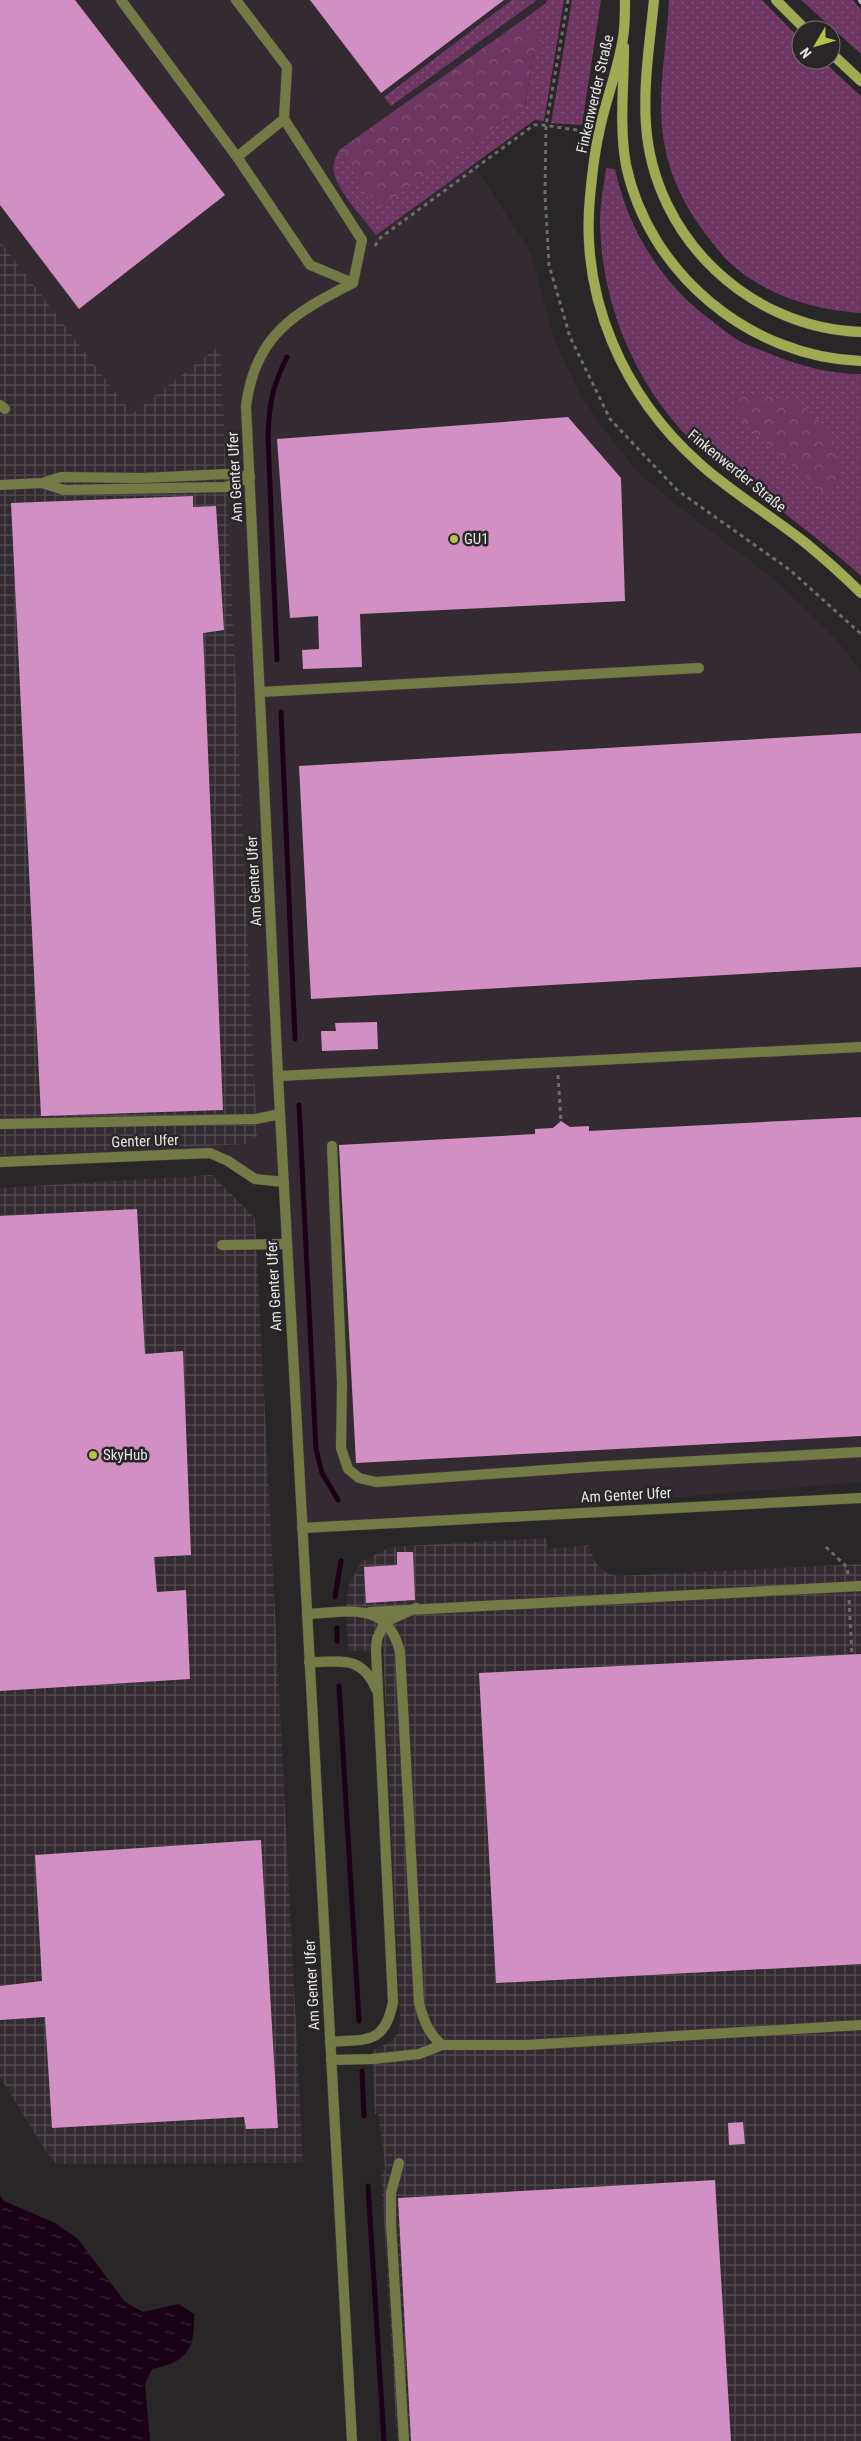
<svg xmlns="http://www.w3.org/2000/svg" width="861" height="2441" font-family="'Roboto Condensed',sans-serif">
	<style>
		.built { fill: #332b31 }
		.industrial { fill: url(#industrial-grid) }
		.grass { fill: url(#grass-dots) }
		.forest { fill: url(#forest-crowns) }
		.water { fill: url(#water-ripples) }
		.lines { fill: none; stroke-linecap: round; stroke-linejoin: round }
		.stream { stroke: #1a0116; stroke-width: 5 }
		.building { fill: #d28fc4 }
		.lane-casing { stroke: #434142; stroke-width: 11 }
		.street-casing { stroke: #434142; stroke-width: 11 }
		.secondary-casing { stroke: #434142; stroke-width: 11 }
		.path { stroke: #6d6b6c; stroke-width: 3; stroke-dasharray: 4 4; stroke-linecap: butt }
		.lane { stroke: #737a46; stroke-width: 10 }
		.street { stroke: #737a46; stroke-width: 10 }
		.secondary { stroke: #9faa53; stroke-width: 10 }
		.rail { stroke: #bfbdbe; stroke-width: 4 }
		.poi-dot { fill: #b4c24a; stroke: #282627; stroke-width: 2 }
		.labels { text-anchor: middle; dominant-baseline: central; stroke-width: 5; stroke-linejoin: round; paint-order: stroke }
		.street-label { font-size: 15px; fill: #e6e4e5; stroke: #282627 }
		.poi-label { font-size: 15px; fill: #e6e4e5; stroke: #282627; text-anchor: start }
	</style>
	<defs>
		<pattern id="industrial-grid" width="8" height="8" patternUnits="userSpaceOnUse" patternTransform="scale(1.25)"><rect width="8" height="8" fill="#332b31"/><path d="M0 4h8M4 0v8" fill="none" stroke="#514a4f"/></pattern>
		<pattern id="grass-dots" width="8" height="8" patternUnits="userSpaceOnUse" patternTransform="scale(1.25)"><rect width="8" height="8" fill="#6e3663"/><path d="M2 2h.1M6 6h.1" fill="none" stroke="#835379" stroke-width="1.8" stroke-linecap="round"/></pattern>
		<pattern id="forest-crowns" width="20" height="18" patternUnits="userSpaceOnUse" patternTransform="scale(1.25)"><rect width="20" height="18" fill="#6e3663"/><path d="M2 6a3 3 0 1 1 6 0M12 15a3 3 0 1 1 6 0" fill="none" stroke="#835379"/></pattern>
		<pattern id="water-ripples" width="26" height="14" patternUnits="userSpaceOnUse" patternTransform="scale(1.25)"><rect width="26" height="14" fill="#1a0116"/><path d="M2 4q2-2 4 0t4 0M15 11q2-2 4 0t4 0" fill="none" stroke="#3b2638"/></pattern>
	</defs>
	<rect width="100%" height="100%" fill="#282627"/>
	<path class="built" d="M0 0H547L546 3 524 19 339 150 379 208 463 149 530 251 553 336 578 391 604 430 638 472 679 507 773 578 839 643 861 671V1482L302 1528 284 1182 258 1178 207 1153 0 1159Z"/>
	<path class="industrial" d="M0 241 132 414 220 345 257 1137H248V1144L0 1155Z
		M212 1175 255 1218 303 2163 56 2164 45 2150 0 2077V1188Z
		M546 1538 548 1549 589 1545 595 1562 605 1572 617 1576 861 1564V2441H397L381 2171 385 2170 384 2154 378 2114H375L372 2051 392 2041 399 2032 400 2020 383 1650 348 1651 346 1605 348 1587 361 1562 390 1547Z"/>
	<path class="grass" d="M512 0H537L391 106 384 97Z
		M547 0H564L544 121 535 120 376 235C364 219 338 192 334 173 332 166 336 156 339 150L379 207 525 106 534 52 543 45 524 19 546 3Z
		M572 0H601L582 125 551 123Z
		M669 0H762L801 40V60H822L861 96V313C814 310 764 295 729 262 721 255 714 244 707 236 686 209 672 181 665 148 655 99 667 49 669 0Z
		M801 0H853L861 10V54Z
		M606 168 615 169C629 233 664 287 716 324 724 330 732 337 741 342 751 347 762 350 773 355 800 366 831 374 861 374V576C828 546 793 520 758 493 743 482 726 472 712 460 642 401 601 312 600 221 600 204 604 185 606 168Z"/>
	<path class="forest" d="M524 19 544 45 534 52 525 106 379 208 339 150Z
		M731 395C775 398 810 393 830 440 836 454 840 465 840 481L827 495 745 425Z"/>
	<path class="water" d="M0 2195 4 2201 55 2223 78 2239 125 2302 143 2312 179 2304 194 2314C195 2350 187 2362 152 2369L145 2384 150 2441H0Z"/>
	<g class="lines">
		<path class="stream" d="M277 660 268 437C269 404 272 387 287 357
			M281 712 295 1039
			M299 1105 316 1449 322 1473 338 1500
			M335 1597 341 1561
			M337 1628V1641
			M339 1686 359 2021
			M362 2071 364 2116
			M368 2186 384 2441"/>
	</g>
	<path class="building" d="M0 0H75L225 195 79 309 0 205Z
		M310 0H504L381 93Z
		M568 417 621 478 625 601 360 614 362 667 303 669 302 650 319 649 318 616 290 618 277 439Z
		M193 496V507L216 506 224 630 203 633 223 1110 41 1116 11 503Z
		M861 733V967L311 999 299 766Z
		M377 1022 378 1049 322 1051 321 1031H336L335 1023Z
		M861 1117V1436L356 1463 339 1145 535 1134V1129L553 1128 561 1121 570 1127 589 1126V1131Z
		M137 1209 145 1354 183 1351 191 1555 154 1557 157 1592 186 1590 190 1679 0 1691V1216Z
		M397 1552H413L415 1600 366 1603 364 1567 397 1565Z
		M861 1654V1964L496 1983 479 1673Z
		M261 1840 278 2128 246 2129 244 2117 52 2128 45 2017 0 2020V1986L42 1981 35 1855Z
		M743 2122 745 2144 729 2145 728 2123Z
		M715 2180 731 2441H411L398 2198Z"/>
	<g class="lines">
		<g class="lane-casing">
			<path id="lane" d="M121 0 237 157 310 265 353 283 362 240 284 119 287 67 236 0
				M237 157 284 119
				M0 405 5 409
				M42 483 64 490 226 487 248 478
				M0 485 42 483 61 477 143 478 226 474 250 477
				M261 692 699 668
				M278 1076 861 1047
				M0 1124 256 1119 280 1114
				M332 1146 342 1383 341 1448 348 1469 359 1478 376 1482 589 1467 861 1452
				M0 1162 210 1153 228 1161 255 1179 284 1182
				M222 1245 287 1244
				M370 1612 861 1586
				M307 1614C349 1612 387 1600 400 1652L419 2003C424 2021 428 2033 442 2045
				M309 1662C341 1662 362 1655 376 1689
				M330 2042C366 2039 385 2045 393 2002L376 1650 377 1639 385 1622 416 1608
				M331 2060 372 2059 419 2054 442 2045H526L861 2025
				M399 2163 391 2193V2224L404 2441"/>
		</g>
		<g class="street-casing">
			<path id="street" d="M302 1528 861 1498
				M352 2441 278 1076 246 406C255 335 294 313 353 283"/>
		</g>
		<g class="secondary-casing">
			<path id="secondary" d="M625 0C625 10 625 20 624 30 621 63 605 100 599 133 594 154 592 176 590 197 580 299 624 396 699 463 732 493 772 516 808 545 826 560 844 576 861 593
				M654 0C650 41 643 84 646 125 654 238 749 328 861 332
				M776 0 806 30
				M624 47C624 85 619 127 626 165 649 274 750 357 861 361
				M831 53 861 81"/>
		</g>
		<path class="path" d="M568 0 546 126 545 194 549 265 570 337 610 419 677 490 790 570 861 634
			M375 246 380 238 534 125H542L584 131
			M558 1075 561 1122
			M826 1547 847 1567 848 1574
			M849 1600 852 1655"/>
		<use href="#lane" class="lane"/>
		<use href="#street" class="street"/>
		<use href="#secondary" class="secondary"/>
		<path class="rail" d="M860 0 861 2"/>
	</g>
	<g class="poi-dot">
		<circle cx="454" cy="539" r="5"/>
		<circle cx="93" cy="1455" r="5"/>
	</g>
	<g class="labels">
		<g class="street-label">
			<text transform="translate(595 94) rotate(-77)">Finkenwerder Straße</text>
			<text transform="translate(737 471) rotate(39)">Finkenwerder Straße</text>
			<text transform="translate(235 477) rotate(-93)">Am Genter Ufer</text>
			<text transform="translate(254 881) rotate(-93)">Am Genter Ufer</text>
			<text transform="translate(145 1141) rotate(-2)">Genter Ufer</text>
			<text transform="translate(274 1286) rotate(-93)">Am Genter Ufer</text>
			<text transform="translate(626 1495) rotate(-3)">Am Genter Ufer</text>
			<text transform="translate(312 1985) rotate(-93)">Am Genter Ufer</text>
		</g>
		<g class="poi-label">
			<text x="464" y="539">GU1</text>
			<text x="103" y="1455">SkyHub</text>
		</g>
	</g>
	<g transform="translate(816 45) rotate(232)"><circle r="24" fill="#282627" stroke="#747273"/>
	<path d="M0-4L9 19L0 12L-9 19Z" fill="#b4c24a"/>
	<text y="-8" font-size="14" font-weight="bold" text-anchor="middle" fill="#e6e4e5">N</text>
	</g>
</svg>
